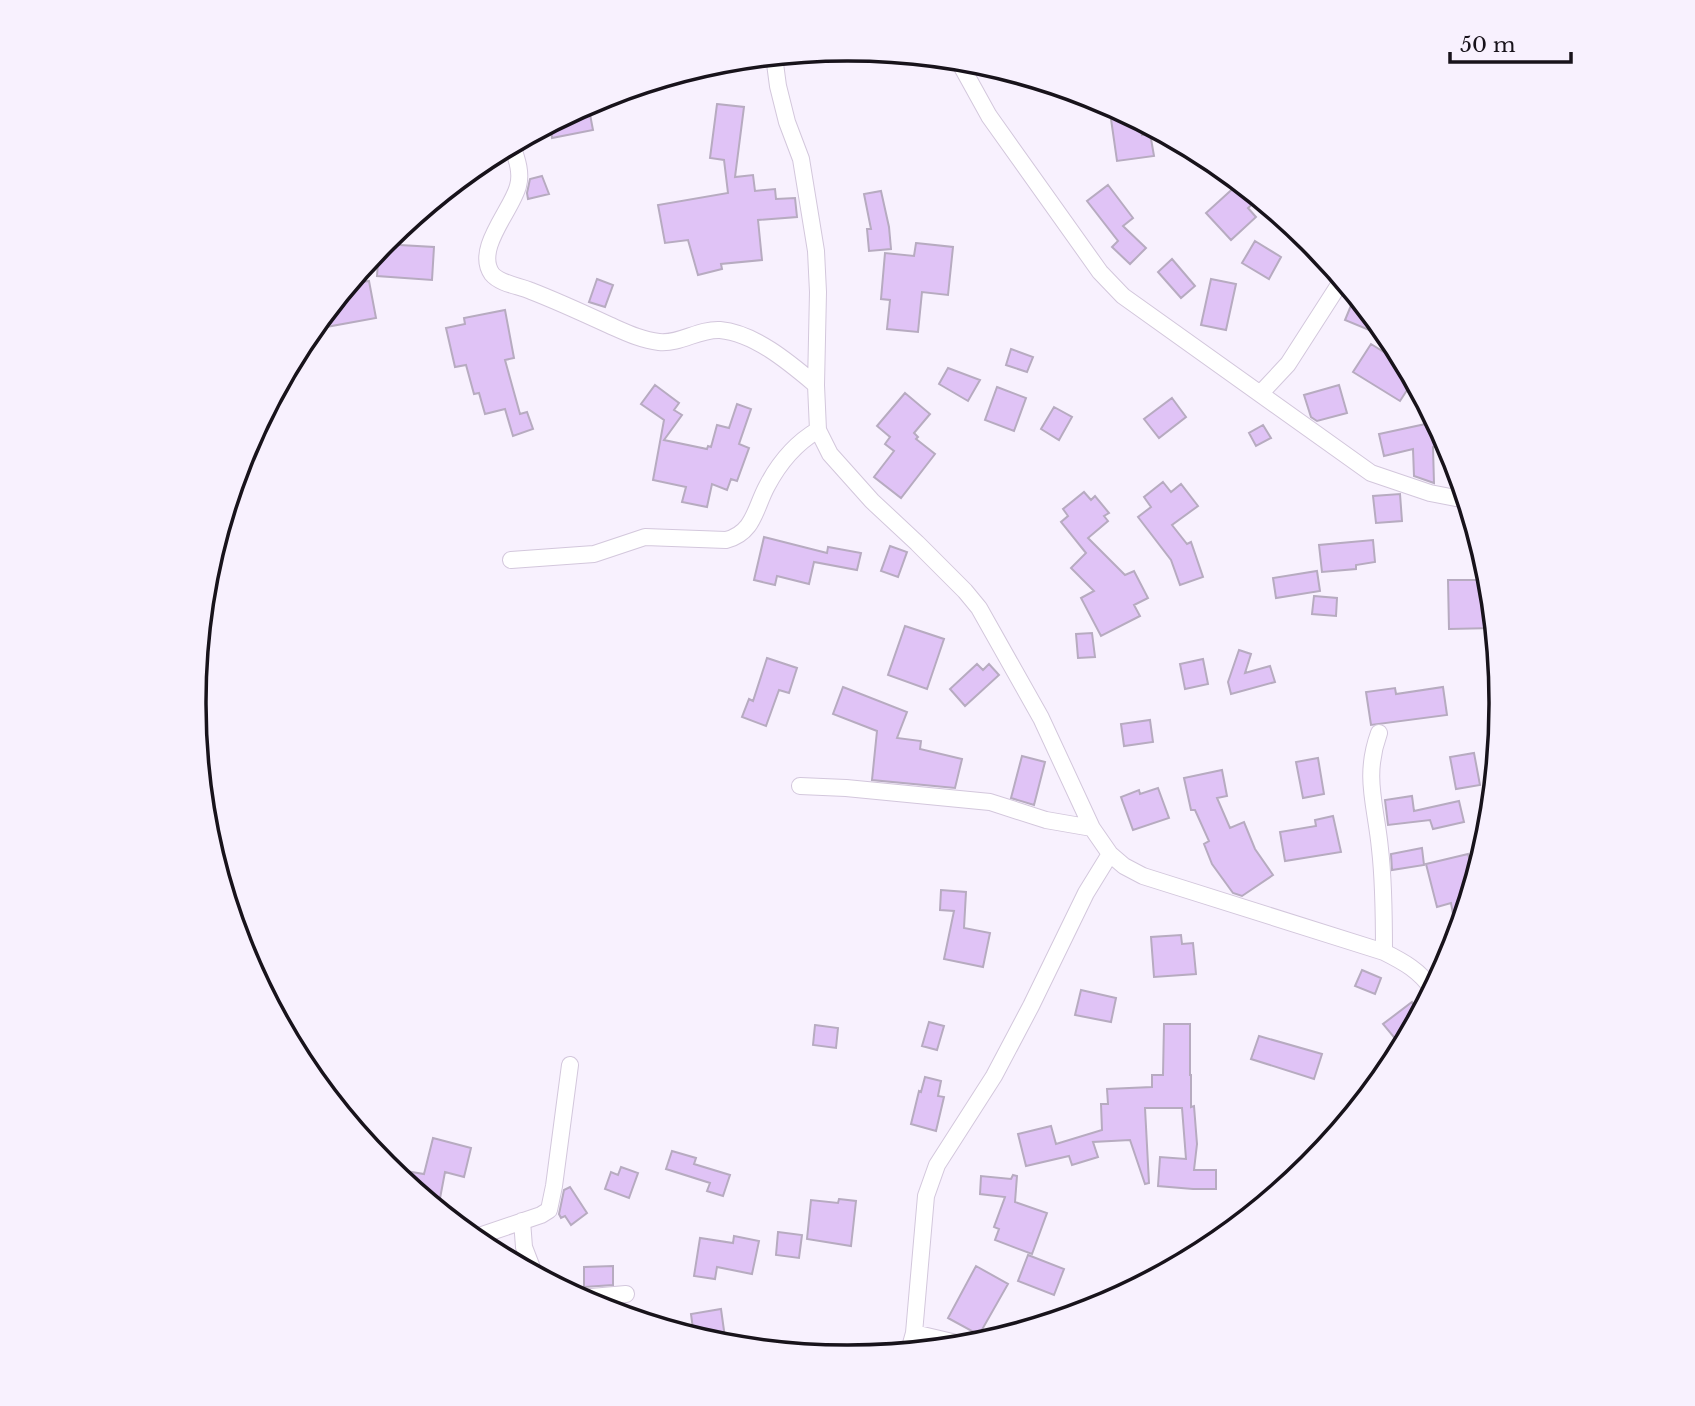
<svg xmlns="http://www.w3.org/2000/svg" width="1695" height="1406" font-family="'Libre Baskerville',serif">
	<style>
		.building { fill: #e0c3f6; stroke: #b7abc0; stroke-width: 2 }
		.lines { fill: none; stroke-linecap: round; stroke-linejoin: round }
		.minor-casing { stroke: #d3c7dc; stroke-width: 18 }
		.minor { stroke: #fff; stroke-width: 16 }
		.rim { fill: none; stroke: #18131b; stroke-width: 3.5 }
	</style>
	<rect width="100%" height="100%" fill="#f8f1fe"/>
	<path class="building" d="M588 104 593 130 552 138 550 124Z
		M717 104 744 107 735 177 753 175 755 191 775 189 776 199 795 198 797 217 758 220 762 260 721 264 722 269 698 275 688 240 665 243 658 205 728 193 724 160 710 158Z
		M1109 105 1140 122 1142 135 1150 133 1154 156 1117 161Z
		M542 176 549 194 528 199 527 193 530 179Z
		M1238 184 1255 202 1248 208 1256 217 1231 240 1206 213Z
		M1108 185 1133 218 1123 226 1146 248 1130 264 1112 247 1118 241 1087 201Z
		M881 191 889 227 891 249 869 251 867 229H871L864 194Z
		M1255 241 1281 257 1269 279 1242 263Z
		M916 243 953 247 948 295 922 292 918 332 887 329 890 300 881 299 885 253 914 256Z
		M382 244 434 247 432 280 377 276 379 248Z
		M1172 259 1195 286 1181 298 1158 272Z
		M597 279 613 285 605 307 589 302Z
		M1211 279 1236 284 1226 330 1201 325Z
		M369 281 376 318 326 327 323 316 349 284Z
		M1355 296 1367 310 1391 339 1345 320Z
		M505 310 514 358 505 360 520 414 527 412 533 429 513 436 505 409 485 414 479 393 474 394 466 365 455 367 446 328 465 324 464 318Z
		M1371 344 1406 366 1413 381 1400 401 1353 372Z
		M1011 349 1033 357 1027 372 1006 365Z
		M948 368 980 380 968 401 939 384Z
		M655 385 679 403 674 410 682 415 664 440 707 449 708 446 711 447 717 425 729 428 737 404 751 409 739 444 749 448 737 481 731 479 727 490 712 484 707 507 682 502 686 487 653 480 664 420 641 404Z
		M1339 385 1347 413 1317 421 1311 417 1304 395Z
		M997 387 1026 398 1014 431 985 420Z
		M905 393 930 414 914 433 918 437 916 439 935 454 901 498 874 477 894 451 885 444 890 437 877 426Z
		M1172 398 1186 417 1159 438 1144 419Z
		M1054 407 1072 417 1059 440 1041 429Z
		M1435 422 1448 445 1433 447 1434 483 1414 476 1413 449 1384 456 1379 434Z
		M1263 425 1271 438 1256 446 1249 433Z
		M1163 482 1171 492 1181 484 1198 506 1172 525 1187 544 1191 542 1203 577 1180 585 1171 560 1138 517 1151 507 1144 497Z
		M1084 492 1091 500 1095 496 1109 513 1104 516 1108 521 1088 538 1125 575 1134 571 1148 598 1134 605 1140 616 1101 636 1081 598 1094 591 1071 568 1086 553 1061 522 1068 516 1063 509Z
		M1400 494 1402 521 1376 523 1373 496Z
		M764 537 827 553 828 547 861 553 857 570 814 562 809 584 777 576 775 585 754 580Z
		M1373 540 1375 562 1356 565V569L1322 572 1319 545Z
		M890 546 907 552 898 577 881 571Z
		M1317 571 1320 591 1276 598 1273 578Z
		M1448 580H1489L1494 628 1449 629Z
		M1314 596 1337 598 1336 616 1312 614Z
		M905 626 944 639 927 689 888 675Z
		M1092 633 1095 657 1078 658 1076 634Z
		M1239 650 1251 654 1245 673 1270 666 1275 682 1231 694 1228 682Z
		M767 658 797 668 789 693 779 690 766 726 742 717 749 699 753 701Z
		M1203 659 1208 684 1185 689 1180 664Z
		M977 664 983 670 989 664 999 675 965 706 950 689Z
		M843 687 907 712 897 738 921 741 920 749 962 759 955 788 872 780 877 731 833 714Z
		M1443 687 1447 715 1371 725 1366 692 1395 688 1396 694Z
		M1150 720 1153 742 1124 746 1121 724Z
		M1474 753 1480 785 1456 789 1450 757Z
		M1022 756 1045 762 1034 805 1011 798Z
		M1318 758 1324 794 1303 798 1296 762Z
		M1222 770 1227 796 1217 798 1230 828 1244 822 1255 849 1273 875 1242 896 1233 893 1212 864 1204 844 1209 841 1195 810H1191L1184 778Z
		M1158 788 1169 818 1133 830 1121 797 1139 790 1140 794Z
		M1412 796 1414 811 1459 801 1464 822 1433 829 1430 820 1388 825 1385 800Z
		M1333 816 1341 852 1285 861 1280 832 1316 826 1315 820Z
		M1422 848 1424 865 1392 870 1391 854Z
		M1468 854 1470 861 1480 859 1464 911 1453 914 1451 903 1437 907 1426 864Z
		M941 890 966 892 964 928 990 933 983 967 944 959 954 911 940 910Z
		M1181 935 1182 944 1193 943 1196 974 1154 977 1151 937Z
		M1362 970 1381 978 1375 994 1355 986Z
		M1081 990 1116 998 1111 1022 1075 1015Z
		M1412 1002 1420 1013 1402 1047 1383 1024Z
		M929 1022 944 1026 937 1050 922 1046Z
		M1164 1024H1190V1075H1191V1107L1194 1106 1197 1144 1194 1170H1216V1189H1193L1158 1186 1160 1157 1186 1159 1182 1108H1145L1149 1183 1145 1184 1130 1140 1093 1142 1098 1157 1072 1165 1069 1156 1026 1166 1018 1134 1051 1126 1056 1144 1102 1130 1101 1104H1108L1107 1089 1152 1087V1075H1163Z
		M815 1025 838 1028 836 1048 813 1045Z
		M1259 1036 1322 1054 1314 1079 1251 1059Z
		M925 1077 941 1081 938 1096 944 1097 936 1131 911 1124 919 1091 921 1092Z
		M433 1138 471 1148 464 1177 445 1172 438 1209 388 1168 424 1174Z
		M672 1151 696 1158 694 1164 730 1175 723 1196 707 1191 710 1183 666 1169Z
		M621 1167 638 1173 629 1198 605 1189 611 1172 618 1175Z
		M1013 1175 1017 1176 1015 1202 1047 1213 1032 1254 995 1240 999 1229 994 1227 1005 1197 980 1194 981 1176 1011 1179Z
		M570 1187 587 1213 571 1225 565 1216 561 1218 559 1214 564 1190Z
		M839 1199 856 1201 851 1246 807 1239 811 1200 838 1203Z
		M778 1232 802 1235 799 1258 776 1255Z
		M734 1236 759 1241 752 1274 717 1267 715 1279 694 1276 700 1238 733 1243Z
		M1028 1255 1064 1269 1054 1295 1018 1281Z
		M613 1266V1285L584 1287V1267Z
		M976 1266 1008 1284 979 1335 948 1318Z
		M721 1309 726 1345 694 1337 691 1314Z"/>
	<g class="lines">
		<g class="minor-casing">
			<path id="minor" d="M774 56 778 86 787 122 801 159 816 251 818 292 816 385 818 430 830 454 872 501 917 543 965 591 979 608 1041 718 1092 828 1110 854 1124 866 1143 876 1384 952C1404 962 1420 971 1432 989
				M958 60 989 116 1100 272 1123 296 1371 473 1430 493 1466 500
				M512 145C516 157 522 172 518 186 512 210 474 249 492 274 500 284 520 286 531 291 557 301 583 313 609 325 625 332 641 340 659 342 681 344 698 329 720 330 755 333 791 364 816 385
				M1260 394 1288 364 1342 280
				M511 560 594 554 645 537 726 540C754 533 755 508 767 486 779 463 796 443 818 430
				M1379 733C1363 777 1376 805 1380 849 1384 883 1384 918 1384 952
				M800 786 846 788 990 802 1046 820 1092 828
				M522 1221 524 1247 534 1273
				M473 1238 541 1215 549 1210 554 1186 570 1065
				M580 1298 626 1294
				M914 1333 965 1345
				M909 1351 914 1333 926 1196 937 1165 994 1076 1031 1006 1086 893 1110 854"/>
		</g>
		<use href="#minor" class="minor"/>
	</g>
	<path d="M0 0H1695V1406H0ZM847 61H848A641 641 0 0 1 1489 702V704A641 641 0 0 1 848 1345H847A641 641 0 0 1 206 704V702A641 641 0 0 1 847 61Z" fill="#f8f1fe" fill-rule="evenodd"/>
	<path class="rim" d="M847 61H848A641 641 0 0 1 1489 702V704A641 641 0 0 1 848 1345H847A641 641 0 0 1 206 704V702A641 641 0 0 1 847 61Z"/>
	<path d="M1450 52v10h121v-10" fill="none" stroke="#18131b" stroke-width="3.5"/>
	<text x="1460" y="52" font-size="21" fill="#18131b" stroke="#f8f1fe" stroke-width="5" paint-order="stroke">50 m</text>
</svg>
